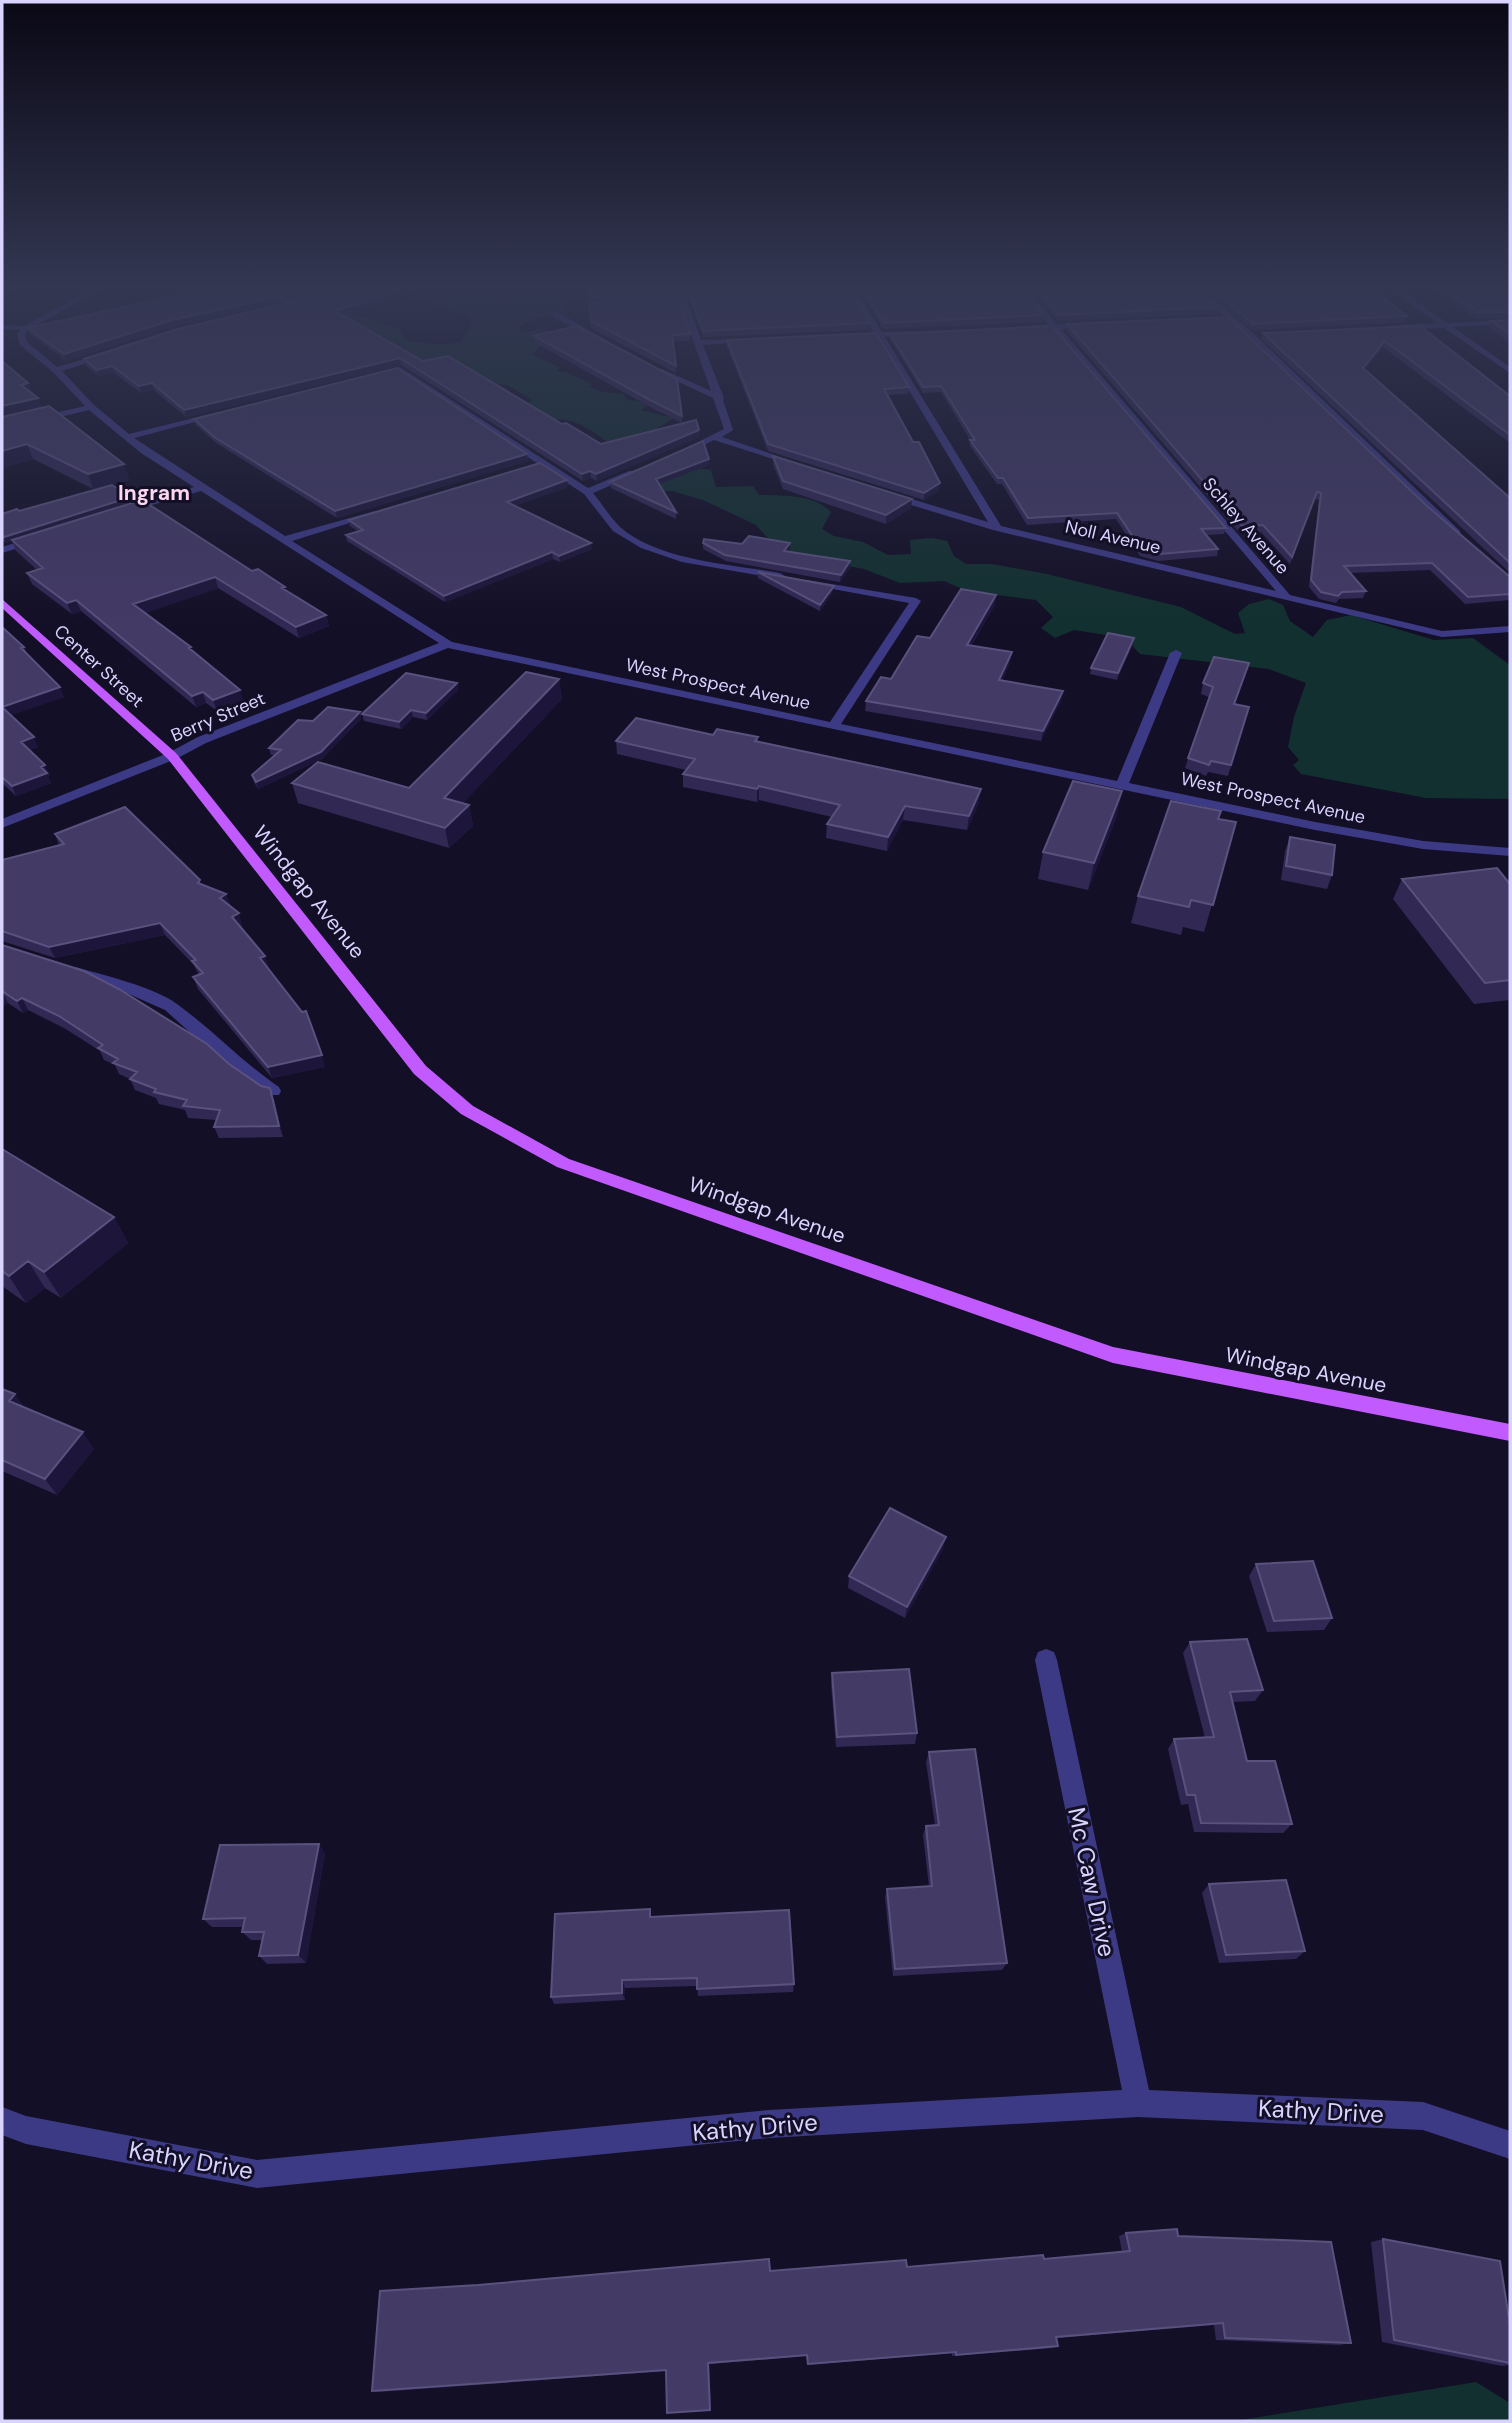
<svg xmlns="http://www.w3.org/2000/svg" width="1512" height="2423" font-family="'DM Sans',sans-serif">
	<style>
		.green { fill: #12302f }
		.lines { fill: none; stroke-linecap: round; stroke-linejoin: round }
		.minor { fill: #3d3a85; fill-rule: evenodd }
		.major { fill: #c25bff; fill-rule: evenodd }
		.wall { fill: #312854 }
		.shaded-wall { fill: #1d163a }
		.building { fill: #433a66; stroke: #5a527e; stroke-width: 2 }
		.labels { text-anchor: middle; dominant-baseline: central; stroke-width: 6; stroke-linejoin: round; paint-order: stroke }
		.far-street-label { font-size: 18px; fill: #d9d4ff; stroke: #130f26 }
		.far-quarter-label { font-size: 21px; font-weight: bold; fill: #ffd6f0; stroke: #130f26 }
		.street-label { font-size: 21px; fill: #d9d4ff; stroke: #130f26 }
		.near-street-label { font-size: 24px; fill: #d9d4ff; stroke: #130f26 }
	</style>
	<rect width="100%" height="100%" fill="#130f26"/>
	<path class="green" d="M410 286H515L526 289 522 293 541 297C557 289 559 289 575 296L563 309 568 314 534 318 517 328 524 333 540 329 553 332 532 355 560 367 556 372H566L592 384 590 387 601 392 624 394 627 400 640 401 647 406 641 410 673 418 649 434 661 450 645 461 633 464C622 452 590 427 574 422 550 414 543 429 517 409L532 400 507 385 490 383 457 360 393 358 325 306 398 328 407 341 442 345 460 342 472 325 469 316 420 299 421 289Z
		M674 465 711 470 716 487 753 486 759 495C783 496 814 494 831 512L822 529 834 536 863 542 888 555 911 554 910 540 932 538 947 541 954 556 966 564H992L1047 574 1181 607 1235 634 1245 633 1238 613 1249 604 1269 599 1283 605 1290 621 1313 637 1327 620 1351 615 1434 640 1473 638 1510 665V799L1426 798 1301 774 1293 765 1299 760 1288 747 1294 717 1306 683 1269 669 1140 654 1125 638 1074 630 1055 638 1041 628 1053 617 1036 600 967 591 944 581 900 583 864 569 827 562H789L756 525 703 500 672 491H616L621 484Z
		M1476 2382 1510 2403V2421H1235Z"/>
	<g class="lines">
		<path class="minor" d="M98 286H107L28 330 25 334 27 342 57 367 109 352V356L62 371 94 405 129 434 218 412V416L134 438 285 536 375 511V515L292 541 452 642 830 722 909 603 811 585 807 584V580L916 598 921 601 841 724 1117 781 1170 653 1176 650 1182 653 1129 783 1315 822 1423 841 1510 848V856L1423 849 1315 830 448 648 206 743 176 759 2 828V819L168 753 198 737 439 643 201 491 124 513V509L194 487 141 453 89 410 2 431V425L85 406 53 372 20 345 17 334 20 330 2 329V325L24 326Z
			M243 286H254L301 304 294 306Z
			M674 286H682L701 340 748 339 752 341 703 345 724 398 723 400 733 430 722 437 798 463V467L714 440 684 455 676 453 724 429 713 398 655 371 662 369 711 391Z
			M846 286H854L882 332 913 331 917 333 885 337 1001 526 1276 591 1053 329 1025 330 1028 326 1049 325 1016 286H1024L1057 324 1094 323 1091 327 1061 329 1290 595 1442 631 1510 626V632L1442 637 993 530 885 497V493L888 492 988 522 877 337 853 338 849 336 874 333Z
			M1190 286H1198L1253 333 1460 531V535H1452L1247 337Z
			M1386 286H1395L1447 323 1510 320V324L1453 327 1510 367V373L1444 328 1384 330 1387 326 1437 323Z
			M553 313H559L598 336 591 338 553 317Z
			M400 367 588 488 629 471H635V475L593 493C602 504 610 517 620 527 659 561 731 564 780 573L785 576 780 579 682 562 641 548 613 531 584 494 399 372 375 378 371 375Z
			M34 537 38 538V542L2 553V547Z
			M75 967C104 975 154 987 177 1004 213 1030 242 1062 279 1087L281 1091 279 1095H267L235 1073 165 1010 113 987 70 975 68 972 70 969Z
			M1046 1649 1054 1652 1057 1660 1149 2090 1423 2102 1510 2131V2159L1423 2130 1138 2117 769 2138 257 2188 26 2144 2 2135V2107L26 2116 257 2160 769 2110 1122 2090 1035 1660 1038 1652Z"/>
		<path class="major" d="M2 599 176 753 426 1066 473 1106 569 1159 1113 1347 1510 1424V1441L1113 1363 557 1167 461 1114 414 1074 168 759 2 608Z"/>
	</g>
	<path class="wall" d="M261 286H435L343 316 423 361 562 424 601 444 699 430V437L597 481 591 478 583 481 401 365 186 417 154 390 141 393 114 373 99 376 86 366 84 359 298 301Z
		M537 286H557L548 289Z
		M587 286 690 334V341H673L676 373 591 328 589 304 594 303 589 301Z
		M685 286H847L870 323 869 330 703 337Z
		M857 286H1019L1044 315 1043 322 883 329Z
		M1027 286H1195L1218 307 1217 314 1058 321Z
		M1201 286H1377L1374 291 1407 316 1405 322 1251 330Z
		M1426 286H1510V318L1476 319Z
		M280 303 173 326 66 361 30 334 27 328Z
		M1510 320V342L1489 328 1491 321Z
		M1067 324 1427 506 1510 577V600L1465 604 1430 570 1350 573 1366 591 1363 598 1339 599 1336 603 1319 599 1309 587 1319 500 1315 499 1290 564 1261 532 1240 533 1066 330Z
		M1420 326 1510 396V443L1383 347 1365 370 1510 498V573L1261 339 1263 333Z
		M890 334 1226 528 1224 534 1206 535 1218 549 1217 556 1158 561 1140 556 1116 519 1027 525 1002 484H997L970 446V440L941 392 923 393 890 339Z
		M534 336 682 416V423L650 407 534 342Z
		M727 340 909 387 908 394 887 395 939 490 924 500 768 451 727 347Z
		M28 383 32 393 38 398 42 408 124 464 129 480 93 489 33 459 2 468Z
		M194 419 527 454 528 461 337 518 216 443 196 425Z
		M773 456 912 499 911 508 886 524 783 489 773 464Z
		M709 465 659 484 676 512V519L611 488 610 482Z
		M568 487 514 506 592 549 560 562 553 559 445 602 347 541 346 535 358 531 350 526 349 520Z
		M131 497 133 503 326 615 329 626 299 638 218 588 145 613 240 690 243 701 217 711 206 703 196 707 81 611 72 614 32 584 27 573 37 570 16 551 12 541 6 543 2 539V514Z
		M703 543 742 544 790 543V550L788 552 850 561V568L840 582 726 561 703 549Z
		M758 572 833 592 820 611 758 578Z
		M995 605 971 646 1010 662 1002 681 1061 701 1041 741 865 711 866 701 891 679 930 638Z
		M2 627 24 647 28 655 64 697 11 715 38 747 30 750 50 775 48 776 51 783 16 796 2 783Z
		M1134 638 1133 644 1117 680 1090 674 1091 668Z
		M1246 674 1235 704 1249 707 1228 776 1208 772 1206 776 1185 768 1209 697 1201 694 1203 683Z
		M559 679 562 699 463 803 469 805 473 826 449 848 298 803 292 783 409 788Z
		M457 683 458 690 427 720 413 717 401 729 364 721 362 714Z
		M361 719 322 759 258 789 254 782 252 775 275 755H271L269 748 313 721Z
		M713 735 758 737V742L979 803 967 830 903 820 887 851 826 838 827 824 832 817 759 800 757 802 683 787V774L686 770 617 754 616 741Z
		M1122 791 1116 818 1088 890 1038 879 1043 852Z
		M1219 819 1236 822 1204 932 1183 927 1181 935 1131 923 1138 896Z
		M55 834 201 885 226 894 230 905 242 925 240 926 269 967 267 968 325 1067 272 1078 198 989 193 977 199 975 193 964 165 935 55 958 2 941V860L59 845Z
		M1290 837 1332 875 1327 889 1281 880 1285 851Z
		M1402 879 1510 884V1000L1474 1004 1393 899Z
		M2 945 229 1064 274 1099 283 1137 219 1138 214 1127 216 1120 188 1118 185 1110 159 1104 156 1098 135 1090 130 1079 119 1074 115 1065 104 1060 100 1051 64 1028 28 1010 23 1013 8 1003 2 1006Z
		M2 1149 114 1217 128 1243 61 1298 45 1288 26 1303 2 1286Z
		M2 1389 25 1408 94 1449 57 1495 2 1471Z
		M943 1549 905 1618 848 1588 849 1576Z
		M1256 1564 1332 1618 1324 1630 1267 1632 1249 1576Z
		M1190 1642 1263 1690 1255 1701 1232 1702 1247 1761 1292 1824 1283 1833 1194 1832 1188 1804 1181 1805 1168 1749 1174 1739 1205 1738 1183 1653Z
		M832 1673 917 1733 915 1744 836 1747 831 1684Z
		M929 1752 1007 1963 1002 1970 893 1976 885 1897 887 1889 929 1887 923 1835 926 1826 935 1825 926 1762Z
		M325 1853 306 1963 267 1964 259 1956 262 1940H251L242 1932 243 1927H212L203 1919Z
		M1209 1884 1305 1951 1296 1959 1219 1963 1202 1893Z
		M651 1917 794 1984 793 1992 698 1996 697 1986 625 1988V2000L554 2004 551 1997Z
		M1126 2233 1178 2236 1351 2343 1339 2345 1216 2340 1214 2325 1057 2338 1058 2346 1052 2348 952 2356V2353L807 2365 806 2356 709 2364 711 2410 668 2413 666 2371 379 2392 372 2391 770 2271 907 2267 1044 2259 1122 2252 1119 2236Z
		M1383 2239 1510 2325V2365L1502 2366 1382 2342 1371 2242Z"/>
	<path class="shaded-wall" d="M2 286H19L2 296Z
		M414 286H435L337 318 335 311Z
		M547 286H557L548 289Z
		M278 297 280 303 173 326 66 361 64 354 172 320Z
		M1385 341 1383 347 1361 375 1363 368Z
		M400 358 401 365 186 417 184 410Z
		M112 366 114 373 99 376 97 370Z
		M28 383 33 398 21 385Z
		M152 383 154 390 141 393 139 386Z
		M38 398 44 413 2 422V406Z
		M699 430V437L597 481 596 474Z
		M27 444 33 459 2 468V451Z
		M527 454 528 461 337 518 335 511Z
		M709 459V465L657 485 656 479Z
		M124 464 129 480 93 489 88 474Z
		M590 471 591 478 583 481 582 474Z
		M567 480 568 487 508 508 507 502Z
		M940 483 939 490 924 500V493Z
		M131 497 133 503 6 543 4 537Z
		M912 499 911 508 886 524V515Z
		M591 543 592 549 560 562 559 556Z
		M790 543V550L784 557V551Z
		M552 552 553 559 445 602 444 596Z
		M850 561V568L840 582 841 575Z
		M215 577 218 588 137 616 133 604Z
		M834 586 833 592 820 611V605Z
		M996 595 995 605 965 655 967 645Z
		M76 600 81 611 72 614 67 603Z
		M326 615 329 626 299 638 296 627Z
		M1134 638 1133 644 1117 680 1118 673Z
		M1012 652 1010 662 998 690 999 680Z
		M1249 663 1246 674 1231 714 1234 704Z
		M559 679 562 699 448 819 444 798Z
		M457 683 458 690 427 720 426 713Z
		M60 687 64 697 6 717 2 707Z
		M240 690 243 701 217 711 213 700Z
		M1063 691 1061 701 1041 741 1043 731Z
		M203 692 206 703 196 707 192 696Z
		M411 710 413 717 401 729 399 722Z
		M360 712 361 719 322 759 258 789 256 782Z
		M34 737 38 747 25 752 21 742Z
		M45 765 50 775 48 776 51 783 16 796 12 786 41 767Z
		M759 786V800L757 802V789Z
		M981 789 979 803 967 830 969 816Z
		M1122 791 1116 818 1088 890 1094 863Z
		M469 805 473 826 449 848 445 828Z
		M905 806 903 820 887 851 888 837Z
		M226 894 230 905 220 898Z
		M239 913 242 925 236 928 232 917Z
		M160 923 165 935 55 958 49 947Z
		M265 956 269 967 264 969 260 958Z
		M2 991 8 1003 2 1006Z
		M22 998 28 1010 23 1013 17 1001Z
		M322 1055 325 1067 272 1078 268 1067Z
		M270 1088 274 1099 283 1137 279 1126Z
		M114 1217 128 1243 61 1298 44 1272Z
		M28 1261 45 1288 26 1303 9 1276Z
		M15 1394 27 1411 9 1401Z
		M83 1432 94 1449 57 1495 45 1479Z
		M946 1537 943 1549 905 1618 907 1607Z
		M319 1844 325 1853 306 1963 298 1955Z
		M622 1980 625 1988V2000L622 1993Z
		M708 2363 709 2364 711 2410H710Z"/>
	<path class="building" d="M222 286H250L278 297 172 320 64 354 27 328Z
		M275 286H414L335 311 423 361 448 356 562 424 566 423 601 444 696 420 699 430 596 474 590 471 582 474 400 358 184 410 152 383 139 386 112 366 97 370 84 359 178 329 300 300 302 297Z
		M587 286H673L690 334 672 335 676 366 591 321 589 304 606 300 588 295Z
		M687 286H847L870 323 703 331Z
		M861 286H1019L1044 315 884 323Z
		M1034 286H1195L1218 307 1059 315Z
		M1209 286H1374L1372 289 1407 316 1253 324Z
		M1438 286H1510V312H1478Z
		M1228 317 1427 506 1510 577V594L1468 597 1432 563 1344 566 1366 591 1342 592 1338 596 1321 592 1311 580 1321 493 1317 492 1292 557 1263 525 1242 526 1067 324Z
		M1510 320V334L1491 321Z
		M577 326 677 379 682 416 650 400 534 336Z
		M1052 326 1226 528 1201 529 1218 549 1160 554 1142 550 1117 513 1028 518 1003 478H998L970 440H975L941 386 923 387 890 334Z
		M1420 326 1510 396V435L1385 341 1363 368 1510 498V563L1263 333Z
		M876 333 909 387 884 389 913 442H919L940 483 924 493 768 444 727 340Z
		M2 361 28 383 21 385 38 398 2 406Z
		M397 368 527 454 335 511 214 437 194 419Z
		M49 406 124 464 88 474 27 444 2 451V417Z
		M703 441 709 459 656 479 676 512 610 482Z
		M773 456 912 499 886 515 783 481Z
		M540 463 567 480 507 502 591 543 559 556 552 552 444 596 346 535 363 530 349 520Z
		M112 485 131 497 4 537 2 535V514L17 509 19 511Z
		M142 500 252 571 258 569 285 587 282 588 326 615 296 627 215 577 133 604 191 647 189 648 240 690 213 700 203 692 192 696 76 600 67 603 27 573 43 568 12 540Z
		M749 536 790 543 784 551 850 561 841 575 725 555 703 543 704 539 742 544Z
		M758 572 834 586 820 605Z
		M961 589 996 595 967 645 1012 652 999 680 1063 691 1043 731 866 701 881 677 891 679 917 636 930 638Z
		M2 627 24 647 21 648 60 687 2 707 34 737 21 742 45 765 41 767 47 773 12 786 2 777Z
		M1108 633 1134 638 1118 673 1091 668Z
		M1214 657 1249 663 1234 704 1249 707 1231 765 1211 761 1209 765 1188 758 1213 687 1203 683Z
		M526 672 559 679 444 798 469 805 445 828 292 783 318 762 409 788Z
		M406 673 457 683 426 713 411 710 399 722 362 714Z
		M328 707 360 712 321 752 256 782 252 775 281 750 269 748 298 720 313 721Z
		M636 718 713 735 717 729 758 737 755 741 981 789 969 816 905 806 888 837 827 824 840 805 759 786 757 789 683 774 695 759 616 741Z
		M1073 781 1122 791 1094 863 1043 852Z
		M1171 801 1221 811 1218 819 1236 822 1213 905 1191 900 1189 907 1138 896Z
		M125 807 200 880 198 883 226 894 220 898 239 913 232 917 265 956 260 958 302 1012 306 1011 322 1055 268 1067 193 977 203 973 192 961 196 960 160 923 49 947 2 931V860L64 844 55 834Z
		M1290 837 1335 845 1332 875 1286 866Z
		M1497 868 1510 884V980L1485 983 1402 879Z
		M2 945 84 971 119 989 207 1044 229 1064 261 1086 270 1088 279 1126 214 1127 220 1110 183 1106 187 1100 154 1092 156 1089 130 1079 137 1072 113 1063 118 1059 98 1048 103 1045 59 1016 22 998 17 1001 2 991Z
		M2 1149 114 1217 44 1272 28 1261 9 1276 2 1271Z
		M2 1389 15 1394 9 1401 83 1432 45 1479 2 1460Z
		M890 1508 946 1537 907 1607 849 1576Z
		M1313 1561 1332 1618 1274 1621 1256 1564Z
		M1247 1639 1263 1690 1230 1692 1247 1761H1275L1292 1824 1201 1823 1195 1795H1187L1174 1739 1214 1737 1190 1642Z
		M909 1669 917 1733 837 1737 832 1673Z
		M975 1749 1007 1963 895 1969 887 1889 932 1886 926 1826 939 1825 929 1752Z
		M319 1844 298 1955 259 1956 264 1932H242L245 1918 203 1919 220 1845Z
		M1286 1880 1305 1951 1226 1955 1209 1884Z
		M650 1909V1917L789 1910 794 1984 697 1989V1978L622 1980V1993L551 1997 555 1914Z
		M1177 2229 1178 2236 1331 2242 1351 2343 1225 2338 1223 2323 1056 2337 1058 2346 956 2355V2352L808 2364 807 2355 708 2363 710 2410 667 2413 666 2370 372 2391 380 2291 478 2285 769 2259 770 2271 906 2260 907 2267 1043 2255 1044 2259 1130 2251 1126 2233Z
		M1383 2239 1500 2261 1510 2325V2363L1394 2340Z"/>
	<linearGradient id="sky" x2="0" y2="1"><stop stop-color="#0a0815"/><stop offset="0.46" stop-color="#333752"/><stop offset="1" stop-color="#333752" stop-opacity="0"/></linearGradient>
	<rect width="1512" height="625" fill="url(#sky)"/>
	<g class="labels">
		<g class="far-street-label">
			<text transform="translate(1246 526) rotate(49)">Schley Avenue</text>
			<text transform="translate(1113 537) rotate(13)">Noll Avenue</text>
			<text transform="translate(99 666) rotate(42)">Center Street</text>
			<text transform="translate(718 684) rotate(12)">West Prospect Avenue</text>
			<text transform="translate(218 717) rotate(-23)">Berry Street</text>
			<text transform="translate(1273 798) rotate(12)">West Prospect Avenue</text>
		</g>
		<g class="far-quarter-label">
			<text x="154" y="493">Ingram</text>
		</g>
		<g class="street-label">
			<text transform="translate(309 892) rotate(51)">Windgap Avenue</text>
			<text transform="translate(767 1210) rotate(19)">Windgap Avenue</text>
			<text transform="translate(1306 1370) rotate(11)">Windgap Avenue</text>
		</g>
		<g class="near-street-label">
			<text transform="translate(1092 1882) rotate(78)">Mc Caw Drive</text>
			<text transform="translate(1321 2111) rotate(3)">Kathy Drive</text>
			<text transform="translate(755 2127) rotate(-5)">Kathy Drive</text>
			<text transform="translate(191 2160) rotate(10)">Kathy Drive</text>
		</g>
	</g>
	<rect width="1512" height="2423" fill="none" stroke="#d9d4ff" stroke-width="7"/>
</svg>
